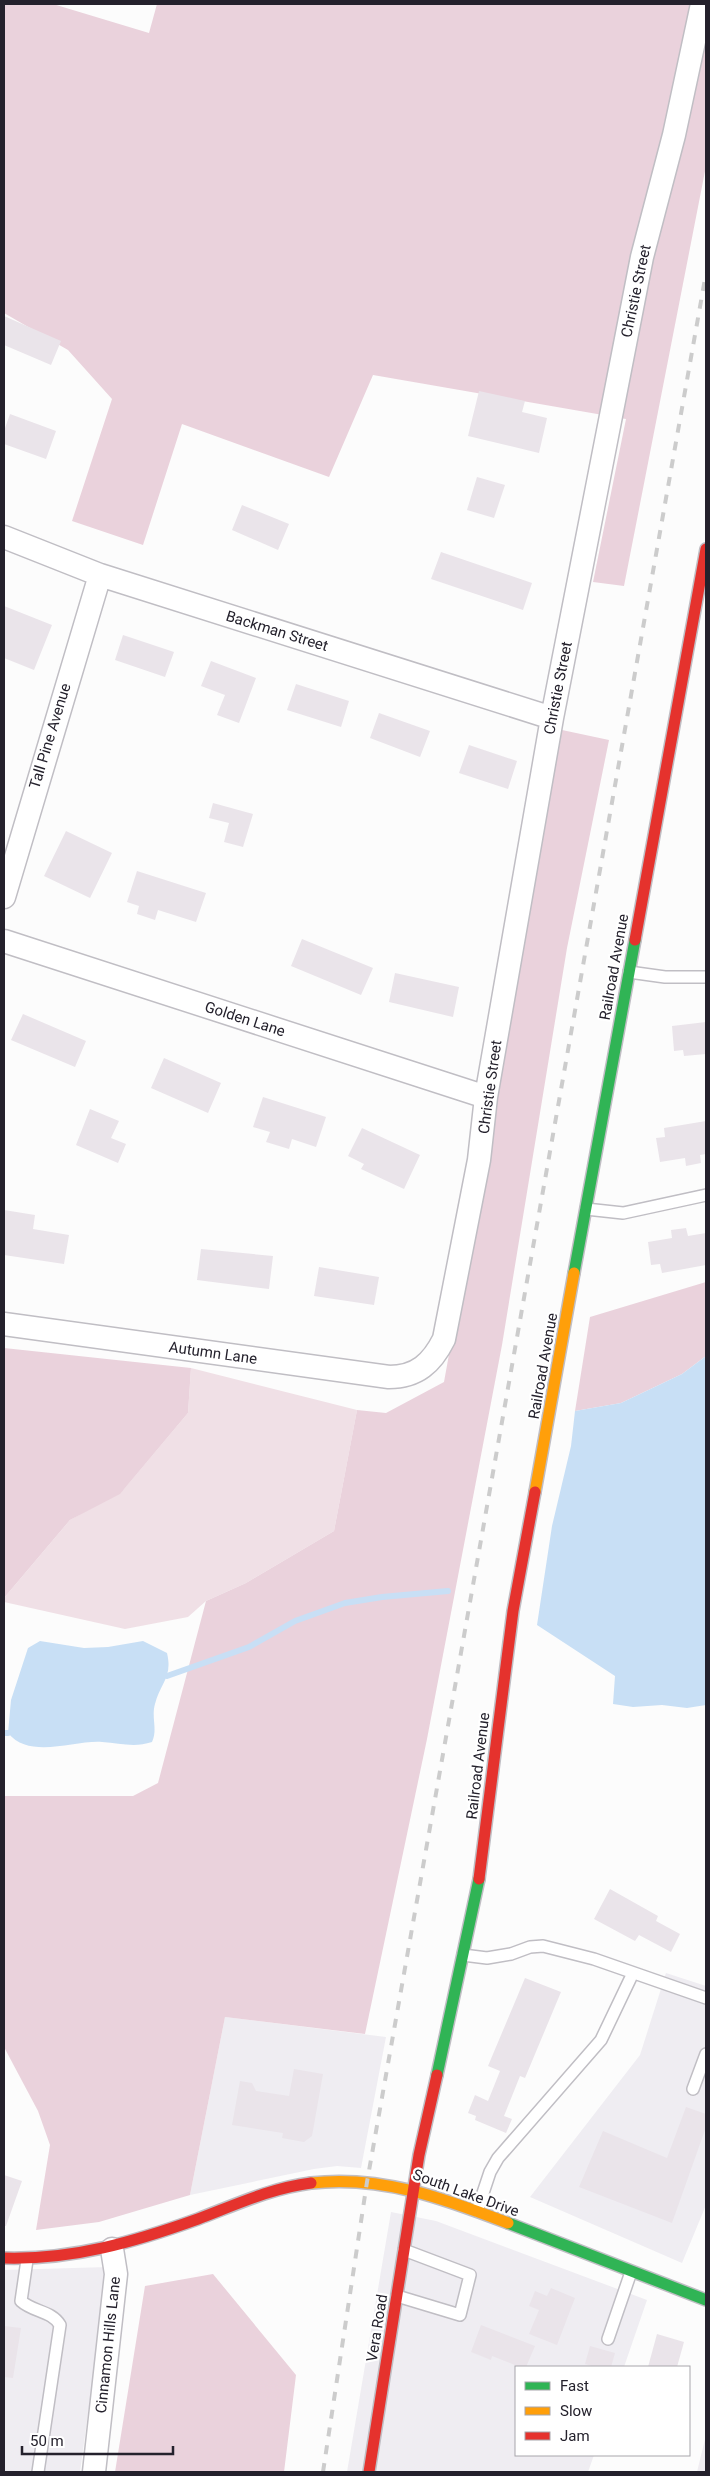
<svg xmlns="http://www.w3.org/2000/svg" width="710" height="2476" font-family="Roboto,sans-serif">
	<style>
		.built { fill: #efedf2 }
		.green { fill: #f0e0e6 }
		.forest { fill: #ead2dc }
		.water { fill: #c8dff5 }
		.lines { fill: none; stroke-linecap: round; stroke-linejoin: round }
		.stream { stroke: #c8dff5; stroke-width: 6 }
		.building { fill: #eae4ea }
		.lane-casing { stroke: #c0bec4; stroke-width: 14 }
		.street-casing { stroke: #c0bec4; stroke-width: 25 }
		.fast-casing { stroke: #c0bec4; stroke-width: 14 }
		.slow-casing { stroke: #c0bec4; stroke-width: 14 }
		.jam-casing { stroke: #c0bec4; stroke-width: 14 }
		.lane { stroke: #fff; stroke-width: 11 }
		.street { stroke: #fff; stroke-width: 22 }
		.fast { stroke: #30b455; stroke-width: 11 }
		.slow { stroke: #ff9f0a; stroke-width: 11 }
		.jam { stroke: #e5322d; stroke-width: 11 }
		.rail { stroke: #ccc; stroke-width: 4; stroke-dasharray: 9 9; stroke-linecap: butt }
		.labels { text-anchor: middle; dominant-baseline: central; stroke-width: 4.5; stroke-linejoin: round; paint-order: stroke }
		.street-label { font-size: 15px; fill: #24212c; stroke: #fff }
	</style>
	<rect width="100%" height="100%" fill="#fcfcfc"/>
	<path class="built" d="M666 1973 706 1986V2205L682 2263 530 2197 640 2055Z
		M225 2017 386 2037 361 2168 337 2166 314 2169 190 2195Z
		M391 2212 436 2221 647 2300 624 2367H516V2455H594L588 2472H347Z
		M108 2267 80 2472H4V2270Z
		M706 2435V2472H697Z"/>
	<path class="green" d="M191 1368 357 1410 334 1531 246 1583 206 1601 188 1617 125 1629 4 1602V1598L70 1520 124 1489 188 1413Z"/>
	<path class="forest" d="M4 4H53L149 33 157 4H706V166L624 586 593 582 626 419 373 375 329 477 182 424 143 545 72 521 112 399 68 350 4 313Z
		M562 730 609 740 567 948 502 1345 427 1739 365 2034 225 2017 190 2195 99 2222 36 2230 50 2145 38 2111 4 2047V1796H133L158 1783 206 1601 246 1583 334 1531 357 1410 386 1413 444 1382Z
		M706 1282V1356L682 1374 621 1403 575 1411 590 1317Z
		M4 1348 191 1368 188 1413 120 1494 70 1520 4 1598Z
		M213 2274 296 2375 284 2472H115L145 2286Z"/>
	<path class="water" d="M706 1356V1705L687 1708 662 1705 633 1707 613 1704 615 1676 537 1625 552 1526 571 1446 575 1411 621 1403 682 1374Z
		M40 1641 84 1648 108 1647 143 1641 167 1653C173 1677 160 1684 155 1704 151 1718 158 1729 152 1742 134 1748 120 1743 102 1742 74 1740 30 1760 8 1733L11 1700 28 1648Z"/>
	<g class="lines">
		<path class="stream" d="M167 1676 249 1647 295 1621 345 1603 382 1597 448 1591
			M4 1733H8"/>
	</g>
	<path class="building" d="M4 316 61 341 51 365 4 345Z
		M479 391 525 401 522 412 547 418 539 453 468 436Z
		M10 414 56 431 46 459 4 444V431Z
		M477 477 505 485 494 518 467 510Z
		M242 505 289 524 278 550 232 530Z
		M441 552 532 583 523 610 431 579Z
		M4 606 52 625 34 670 4 658Z
		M123 635 174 652 165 677 115 660Z
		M211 661 256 678 239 723 217 715 225 695 201 686Z
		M296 684 349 701 341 727 287 710Z
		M379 713 430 731 420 757 370 738Z
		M469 745 517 761 508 789 459 773Z
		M213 803 253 814 243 847 224 842 229 823 209 818Z
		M66 831 112 853 90 898 44 876Z
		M137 871 206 893 196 922 158 910 155 920 137 914 139 906 127 902Z
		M302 939 373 968 361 995 291 966Z
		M395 973 459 987 453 1017 389 1002Z
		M23 1014 86 1041 75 1067 11 1040Z
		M706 1022V1054L684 1056 683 1050 674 1051 672 1026Z
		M164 1058 221 1083 208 1113 151 1088Z
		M263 1097 326 1117 316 1147 292 1139 289 1149 266 1142 270 1132 253 1127Z
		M90 1109 119 1121 111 1138 126 1144 118 1163 76 1145Z
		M706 1121V1154L700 1155 701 1163 686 1166 685 1158 660 1162 656 1138 665 1137 664 1128Z
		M362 1128 420 1155 404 1189 361 1169 364 1164 348 1156Z
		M4 1210 35 1215 33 1229 69 1235 64 1264 4 1255Z
		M686 1228 688 1236 706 1233V1265L662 1273 660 1264 651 1265 648 1242 672 1238 671 1230Z
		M201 1249 273 1256 269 1289 197 1280Z
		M319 1267 379 1277 374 1305 314 1296Z
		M610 1889 658 1916 656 1921 680 1934 671 1952 639 1935 635 1941 594 1919Z
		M525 1978 561 1992 525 2078 520 2076 504 2116 512 2119 506 2133 475 2120 476 2116 468 2113 475 2095 488 2101 500 2071 488 2066Z
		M294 2069 323 2074 312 2136 304 2142 282 2138 283 2133 232 2125 240 2081 252 2083 256 2091 289 2096Z
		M686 2107 706 2114V2127L672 2223 579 2187 603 2131 667 2158Z
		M4 2175 22 2181 6 2226H4Z
		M551 2288 575 2298 557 2345 529 2334 539 2310 529 2306 535 2291 547 2296Z
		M481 2325 535 2346 526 2367H520L492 2356 491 2360 471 2352Z
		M4 2326 21 2328 13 2378 4 2377Z
		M657 2334 684 2342 677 2367H648Z
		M590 2346 615 2353 611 2367H595L585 2364Z"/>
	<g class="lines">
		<g class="lane-casing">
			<path id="lane" d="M629 972 665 977H706
				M586 1209 623 1213 706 1195
				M463 1955 487 1958 511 1954 530 1947 543 1946 594 1959 706 1998
				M693 2089 706 2054
				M477 2211 490 2172 498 2158 601 2040 633 1973
				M27 2260 21 2301C33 2312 52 2311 60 2325L38 2472
				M397 2296 460 2315 470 2275 404 2250
				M608 2339 631 2272"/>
		</g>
		<g class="street-casing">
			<path id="street" d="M4 537 100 575 552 718
				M4 897 100 575
				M4 941 486 1097
				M4 1324 389 1377C417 1377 432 1363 444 1339L479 1160 486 1097 552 718 642 257 674 135 702 4
				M94 2472 116 2274 112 2249"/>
		</g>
		<g class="fast-casing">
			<path id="fast" d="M574 1273 635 940
				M437 2075 479 1879
				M508 2223 706 2300"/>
		</g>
		<g class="slow-casing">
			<path id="slow" d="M535 1492 574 1273
				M311 2183C381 2175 443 2198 508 2223"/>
		</g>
		<g class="jam-casing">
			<path id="jam" d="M635 940 706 549
				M479 1879 513 1611 535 1492
				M4 2258C73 2260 134 2242 198 2219 235 2205 271 2188 311 2183
				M369 2472 419 2155 437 2075"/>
		</g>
		<use href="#lane" class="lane"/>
		<use href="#street" class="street"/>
		<use href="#fast" class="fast"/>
		<use href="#slow" class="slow"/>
		<use href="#jam" class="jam"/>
		<path class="rail" d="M323 2472 367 2182 706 273"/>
	</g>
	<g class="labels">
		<g class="street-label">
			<text transform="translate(636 291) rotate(-78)">Christie Street</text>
			<text transform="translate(277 631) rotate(17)">Backman Street</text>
			<text transform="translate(558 688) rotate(-79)">Christie Street</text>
			<text transform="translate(50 736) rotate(-73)">Tall Pine Avenue</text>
			<text transform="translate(614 967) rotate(-80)">Railroad Avenue</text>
			<text transform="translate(245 1019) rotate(18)">Golden Lane</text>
			<text transform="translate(490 1087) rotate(-82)">Christie Street</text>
			<text transform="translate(213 1353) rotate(8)">Autumn Lane</text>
			<text transform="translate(543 1366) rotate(-80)">Railroad Avenue</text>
			<text transform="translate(478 1766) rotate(-83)">Railroad Avenue</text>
			<text transform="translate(466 2193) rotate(20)">South Lake Drive</text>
			<text transform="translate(377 2328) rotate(-81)">Vera Road</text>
			<text transform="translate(108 2345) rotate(-84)">Cinnamon Hills Lane</text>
		</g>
	</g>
	<rect width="710" height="2476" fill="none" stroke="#24212c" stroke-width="10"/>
	<rect x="515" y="2366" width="175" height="90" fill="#ffffff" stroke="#a7a6ab"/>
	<rect x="525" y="2382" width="25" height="8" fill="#30b455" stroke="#a7a6ab"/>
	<text x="560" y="2391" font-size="15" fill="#24212c">Fast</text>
	<rect x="525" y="2407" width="25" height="8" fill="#ff9f0a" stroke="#a7a6ab"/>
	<text x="560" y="2416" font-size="15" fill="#24212c">Slow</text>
	<rect x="525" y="2432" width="25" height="8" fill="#e5322d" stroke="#a7a6ab"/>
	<text x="560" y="2441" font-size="15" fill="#24212c">Jam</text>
	<path d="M22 2446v8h151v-8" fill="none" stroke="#24212c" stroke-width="2.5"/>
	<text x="30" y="2446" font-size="15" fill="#24212c" stroke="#ffffff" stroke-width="4" paint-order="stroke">50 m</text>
</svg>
